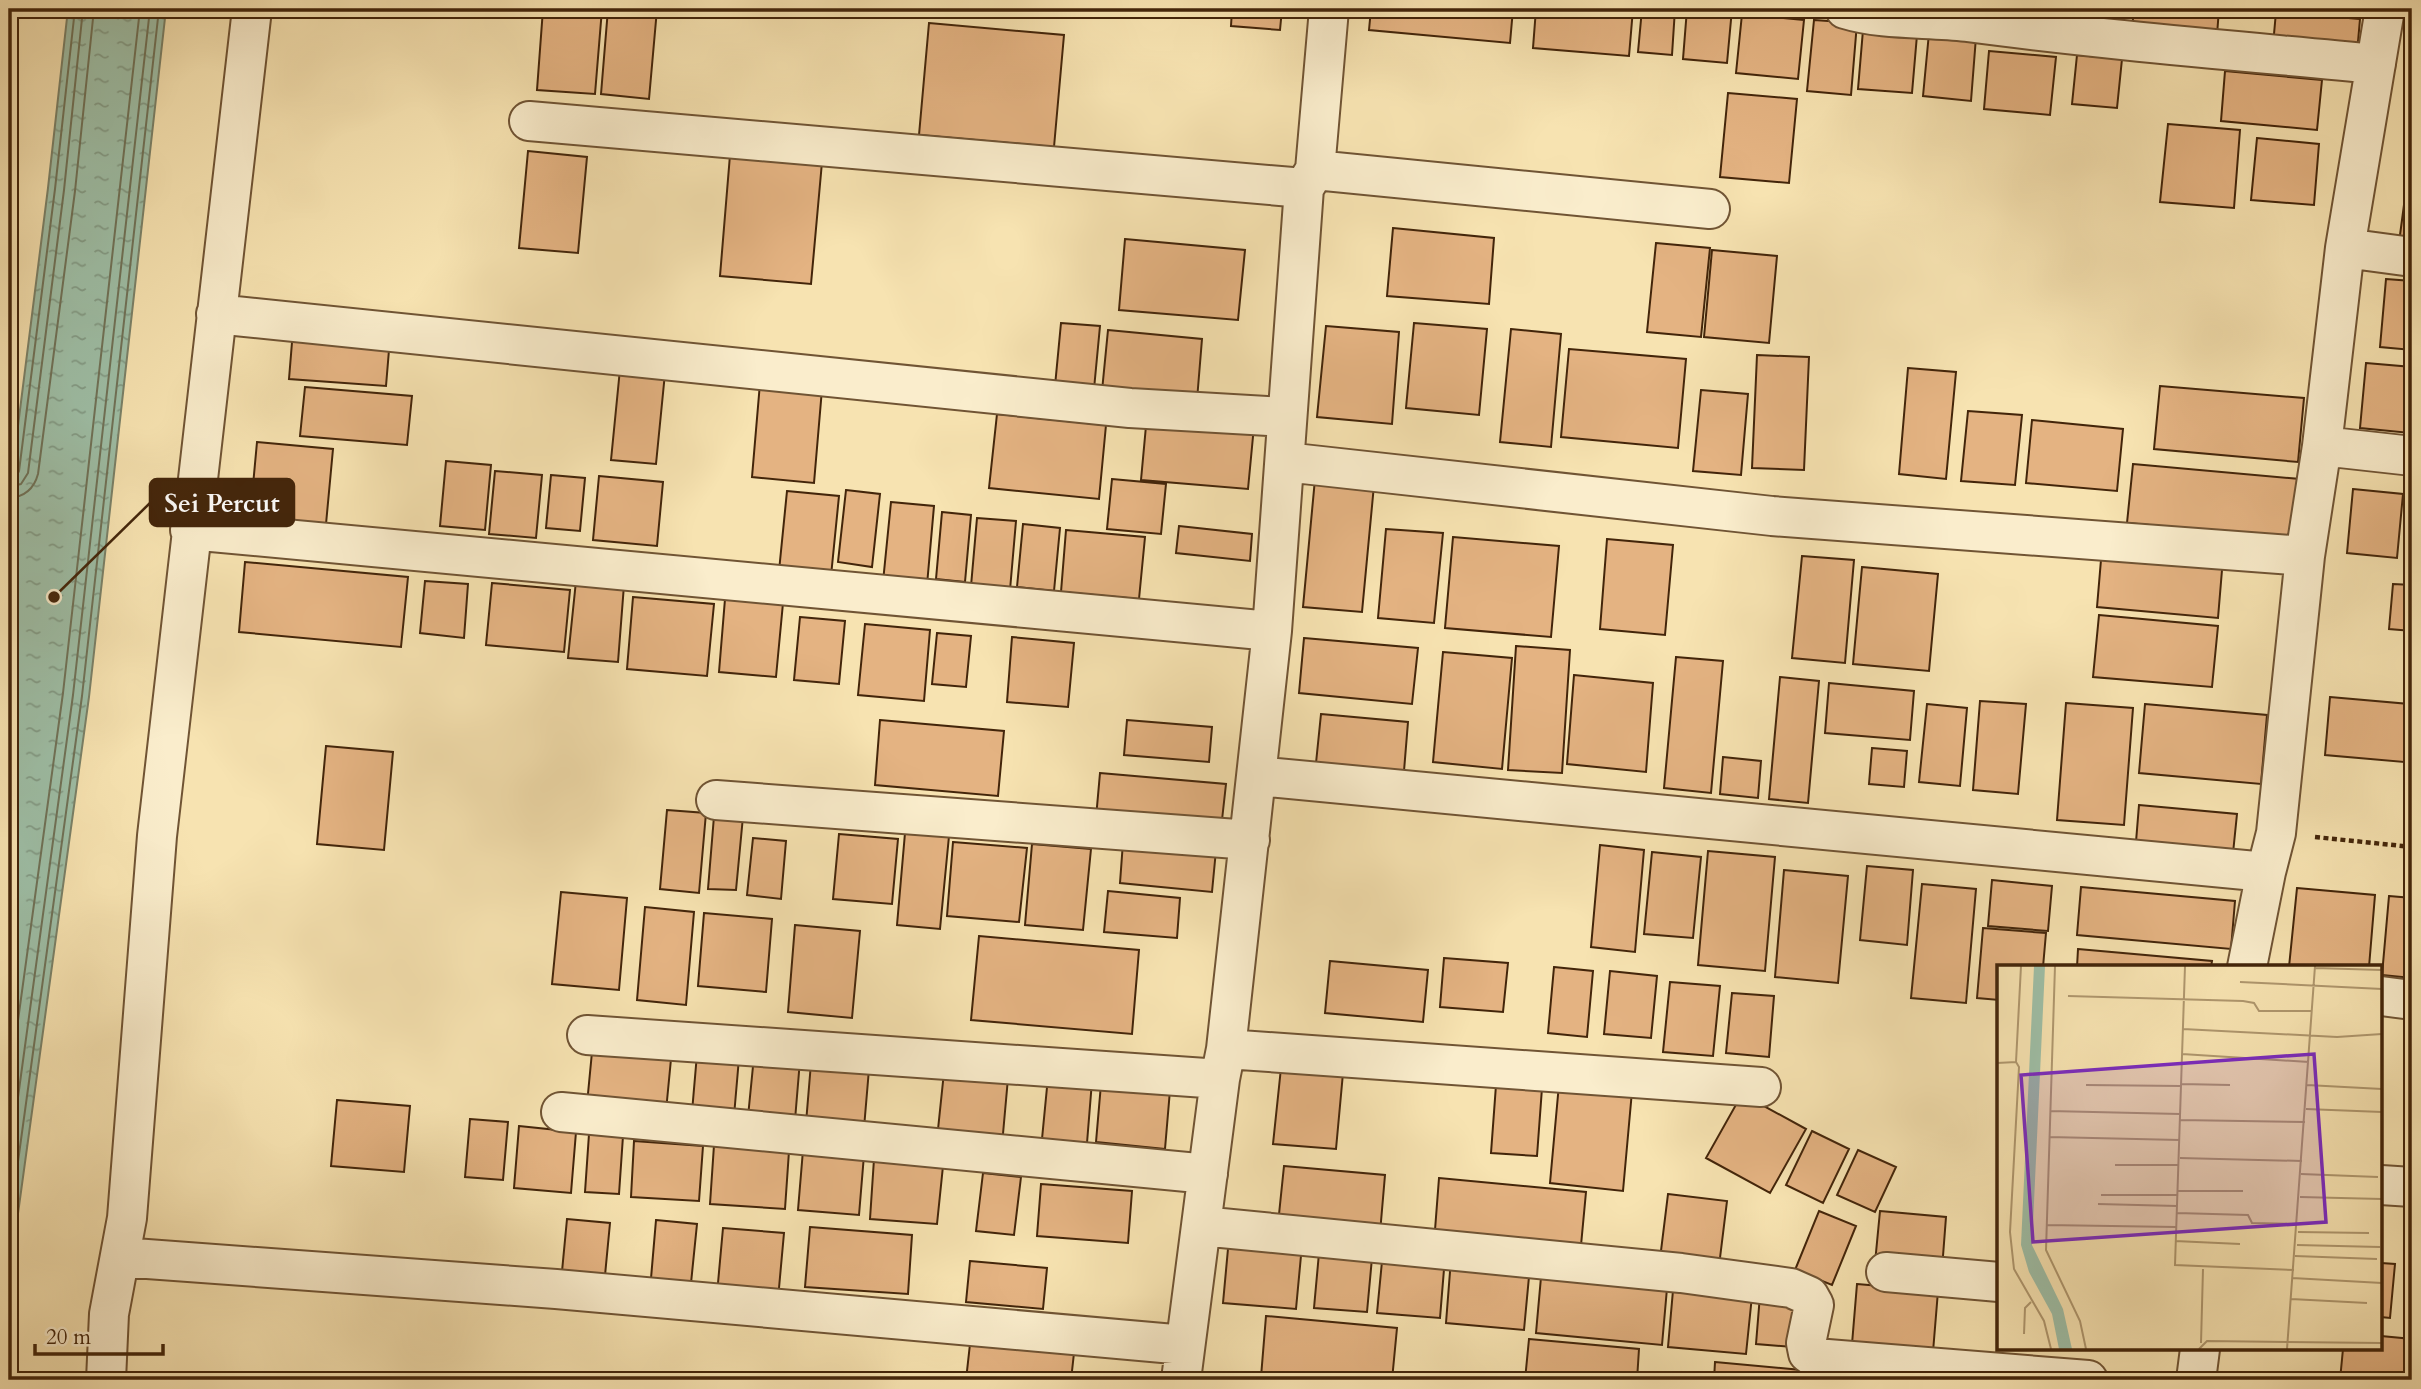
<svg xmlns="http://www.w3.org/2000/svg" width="2421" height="1389" font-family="Cardo,serif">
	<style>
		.water { fill: url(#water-ripples); stroke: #7a8168; stroke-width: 2 }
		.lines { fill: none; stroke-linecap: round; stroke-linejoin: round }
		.shore { stroke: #707258; stroke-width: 2 }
		.building { fill: #e4b382; stroke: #43250a; stroke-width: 2 }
		.minor-casing { stroke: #705434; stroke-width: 42 }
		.path { stroke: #43250a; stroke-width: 4.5; stroke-dasharray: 5 3.5; stroke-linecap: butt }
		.minor { stroke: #faedcc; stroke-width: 38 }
		.inset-road { fill: none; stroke: #af976e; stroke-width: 2 }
		.view { fill: #7b2cbf; fill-opacity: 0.15; stroke: #7b2cbf; stroke-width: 3.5 }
		.inset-edge { fill: none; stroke: #43250a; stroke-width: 3.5 }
		.leader { fill: none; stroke: #43250a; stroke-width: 2.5 }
		.callout-dot { fill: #43250a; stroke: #faedcc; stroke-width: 2.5 }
		.callout { fill: #43250a; stroke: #43250a; stroke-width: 2.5 }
		.callout-label { font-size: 26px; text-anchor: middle; font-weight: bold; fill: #fff }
	</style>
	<defs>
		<pattern id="water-ripples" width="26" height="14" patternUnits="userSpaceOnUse" patternTransform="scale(1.75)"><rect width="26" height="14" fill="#9ebfa7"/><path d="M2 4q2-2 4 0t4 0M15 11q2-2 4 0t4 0" fill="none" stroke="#829b86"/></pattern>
	</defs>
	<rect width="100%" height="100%" fill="#f7e3b1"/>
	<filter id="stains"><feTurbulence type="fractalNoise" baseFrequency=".00286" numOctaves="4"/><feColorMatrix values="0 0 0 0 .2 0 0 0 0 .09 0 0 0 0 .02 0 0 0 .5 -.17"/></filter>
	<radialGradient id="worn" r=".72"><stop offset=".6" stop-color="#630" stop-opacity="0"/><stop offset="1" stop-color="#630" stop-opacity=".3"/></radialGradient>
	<path class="water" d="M68 9H166L89 697 9 1279V497L48 188Z"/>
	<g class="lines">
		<path class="shore" d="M9 478 16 477 19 471 55 189 75 9
			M9 487 21 484 28 473 64 190 83 9
			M9 498C24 497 34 489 38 474L75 191 94 9
			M9 1086 63 693 140 9
			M9 1163 73 695 150 9
			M9 1227 82 696 159 9"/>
	</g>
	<path class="building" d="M543 9H602L595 94 537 90Z
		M608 9H657L649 99 601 94Z
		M1232 9H1282L1280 30 1231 26Z
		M1371 9H1513L1510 43 1369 30Z
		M1536 9H1633L1629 56 1533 48Z
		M1642 9H1675L1672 55 1638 52Z
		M1687 9H1732L1727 63 1683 59Z
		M2054 9H2121L2119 30 2053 24Z
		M2134 9H2219L2217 35 2132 28Z
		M2276 12 2360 19 2357 53 2273 45Z
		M1742 14 1804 20 1798 79 1736 73Z
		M1814 20 1857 23 1851 95 1807 91Z
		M929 23 1064 35 1054 147 919 135Z
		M1863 30 1917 35 1912 93 1858 89Z
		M1929 33 1976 37 1971 101 1923 96Z
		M1989 51 2056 57 2050 115 1984 109Z
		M2077 55 2122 59 2117 108 2072 104Z
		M2225 71 2322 80 2317 130 2221 121Z
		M1728 93 1797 99 1789 183 1720 177Z
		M2168 124 2240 130 2234 208 2160 202Z
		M2257 138 2319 144 2314 205 2251 200Z
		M2412 145V252L2398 250Z
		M528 151 587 157 578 253 519 248Z
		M730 155 822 162 811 284 720 276Z
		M1393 228 1494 238 1489 304 1387 296Z
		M1125 239 1245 250 1238 320 1119 310Z
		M1656 243 1710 248 1701 337 1647 332Z
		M1712 250 1777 256 1769 343 1704 337Z
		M2386 279 2412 281V350L2380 347Z
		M1061 323 1100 326 1094 389 1055 386Z
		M1414 323 1487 329 1479 415 1406 408Z
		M1326 326 1399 332 1392 424 1317 417Z
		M1511 329 1561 334 1551 447 1500 442Z
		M293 330 390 338 386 386 289 379Z
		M1108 330 1202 339 1197 400 1102 391Z
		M1569 349 1686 359 1678 448 1561 437Z
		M1757 355 1809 357 1804 470 1752 468Z
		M2366 363 2412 367 2410 433 2360 428Z
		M1908 368 1956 372 1946 479 1899 474Z
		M620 369 665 373 656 464 611 460Z
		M760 383 822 389 814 483 752 477Z
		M2160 386 2304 398 2298 462 2154 449Z
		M305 387 412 396 407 445 300 436Z
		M1701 390 1748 394 1741 475 1693 471Z
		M1968 411 2022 415 2015 485 1961 481Z
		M997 414 1106 425 1099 499 989 488Z
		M1147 415 1254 426 1248 489 1141 480Z
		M2032 420 2123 429 2117 491 2026 483Z
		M257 442 333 449 326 524 250 518Z
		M446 461 491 465 485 530 440 526Z
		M2133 464 2300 479 2294 538 2127 523Z
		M495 471 542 475 536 538 489 534Z
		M551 475 585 478 580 531 546 528Z
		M599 476 663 482 657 546 593 540Z
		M1112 479 1166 484 1161 534 1107 529Z
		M1315 479 1374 485 1362 612 1303 607Z
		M2353 489 2403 494 2397 558 2347 553Z
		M846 490 880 494 872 567 838 562Z
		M787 491 839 496 831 576 779 571Z
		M891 502 934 506 927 585 883 582Z
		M942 512 971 515 965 582 936 579Z
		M977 518 1016 521 1010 590 971 586Z
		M1023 524 1060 528 1054 591 1017 587Z
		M1179 526 1252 534 1250 561 1176 553Z
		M1386 529 1443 533 1434 623 1378 618Z
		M1066 530 1145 537 1139 599 1061 592Z
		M1453 537 1559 546 1551 637 1445 628Z
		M1607 539 1673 545 1665 635 1600 629Z
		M2102 548 2223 558 2218 618 2097 607Z
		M1802 556 1854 560 1845 663 1792 658Z
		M245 562 408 577 401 647 239 632Z
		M1862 567 1938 574 1929 671 1853 664Z
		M425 581 468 584 464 638 420 633Z
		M576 581 624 585 618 662 568 658Z
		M492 583 570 590 564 652 486 645Z
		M2393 584 2412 585V631L2389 629Z
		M633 597 714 604 707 676 627 669Z
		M725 599 783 603 776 677 719 672Z
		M2099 615 2218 626 2212 687 2093 677Z
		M800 617 845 621 839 684 794 680Z
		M865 624 930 630 924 701 858 695Z
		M937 633 971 636 966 687 932 684Z
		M1012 637 1074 643 1068 707 1007 702Z
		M1304 638 1418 648 1412 704 1299 693Z
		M1516 646 1570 650 1562 773 1508 770Z
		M1443 652 1512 658 1502 769 1433 762Z
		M1676 657 1723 661 1711 793 1664 788Z
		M1574 675 1653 683 1646 772 1567 764Z
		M1780 677 1819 681 1808 803 1769 799Z
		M1829 683 1914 691 1910 740 1825 733Z
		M2330 697 2409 704 2404 762 2325 755Z
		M1980 701 2026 704 2018 794 1973 790Z
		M2066 703 2133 708 2124 825 2057 820Z
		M1927 704 1967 708 1960 786 1919 782Z
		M2145 704 2267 715 2261 784 2139 773Z
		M1321 714 1408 722 1404 771 1316 763Z
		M880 720 1004 731 998 796 875 785Z
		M1127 720 1212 727 1209 762 1124 755Z
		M326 746 393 752 384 850 317 844Z
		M1872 748 1907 751 1904 787 1869 784Z
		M1723 757 1761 761 1758 798 1720 794Z
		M1100 773 1226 784 1221 829 1096 818Z
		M715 804 744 806 736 890 708 889Z
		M2139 805 2237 814 2232 863 2135 854Z
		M667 810 706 813 699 893 660 889Z
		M905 833 949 836 940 929 897 925Z
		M839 834 898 839 892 904 833 899Z
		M753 838 786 841 781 899 747 895Z
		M953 842 1027 848 1019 922 947 916Z
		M1123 842 1216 850 1212 892 1120 883Z
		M1032 844 1091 849 1083 930 1025 925Z
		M1600 845 1644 850 1635 952 1591 947Z
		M1708 851 1775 857 1765 971 1698 965Z
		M1652 852 1701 857 1693 938 1644 934Z
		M1867 866 1913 870 1907 945 1860 940Z
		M1784 870 1848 876 1838 983 1775 977Z
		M1992 880 2052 886 2048 931 1988 926Z
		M1922 884 1976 889 1966 1003 1911 998Z
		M2081 887 2235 901 2231 949 2077 935Z
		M2297 888 2375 895 2369 967H2289Z
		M1108 891 1180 898 1177 938 1104 932Z
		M561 892 627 898 619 990 552 984Z
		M2389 896 2412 898V978L2382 975Z
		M645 907 694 912 686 1005 637 1000Z
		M704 913 772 919 766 992 698 986Z
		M795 925 860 931 852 1018 788 1012Z
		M1983 928 2046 933 2043 967H1999V1000L1977 998Z
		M979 936 1139 950 1132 1034 971 1020Z
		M2078 949 2212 961 2211 967H2077Z
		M1444 958 1508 963 1503 1012 1440 1007Z
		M1330 961 1428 970 1423 1022 1325 1013Z
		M1554 967 1593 971 1587 1037 1548 1033Z
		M1610 971 1657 976 1651 1038 1604 1034Z
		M1670 982 1720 986 1713 1056 1663 1052Z
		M1732 993 1774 996 1769 1057 1726 1053Z
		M592 1052 671 1059 666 1111 587 1104Z
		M697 1054 739 1058 734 1116 692 1112Z
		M754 1056 800 1060 794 1132 747 1127Z
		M811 1063 869 1069 864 1128 806 1123Z
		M1281 1068 1343 1073 1336 1149 1273 1144Z
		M944 1072 1008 1078 1002 1145 937 1139Z
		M1048 1077 1092 1081 1087 1143 1042 1139Z
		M1101 1084 1170 1090 1165 1149 1096 1142Z
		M1559 1084 1632 1091 1623 1191 1550 1183Z
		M1496 1085 1542 1088 1537 1156 1491 1153Z
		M1742 1094 1806 1129 1770 1193 1706 1158Z
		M337 1100 410 1106 404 1172 331 1166Z
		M470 1119 508 1122 503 1180 465 1177Z
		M519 1126 576 1132 571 1193 514 1188Z
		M1812 1131 1849 1149 1823 1203 1786 1185Z
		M589 1134 623 1136 619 1194 585 1192Z
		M634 1141 703 1146 699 1201 631 1197Z
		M714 1145 789 1151 785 1209 710 1204Z
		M803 1150 864 1155 859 1215 798 1210Z
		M1858 1150 1896 1167 1875 1212 1837 1195Z
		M874 1159 943 1166 937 1224 870 1219Z
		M1284 1166 1385 1175 1380 1233 1278 1224Z
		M983 1173 1021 1177 1014 1235 976 1231Z
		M1439 1178 1586 1192 1580 1256 1434 1243Z
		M1041 1184 1132 1191 1128 1243 1037 1236Z
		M1668 1194 1727 1201 1719 1266 1660 1259Z
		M1819 1211 1856 1226 1832 1285 1795 1270Z
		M1880 1211 1946 1217 1942 1269 1875 1263Z
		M567 1219 610 1223 604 1286 561 1282Z
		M656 1220 697 1224 690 1293 650 1290Z
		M810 1227 912 1235 908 1294 805 1287Z
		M723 1228 784 1233 778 1299 717 1294Z
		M1229 1238 1302 1245 1296 1309 1223 1303Z
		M1320 1242 1373 1247 1367 1312 1314 1308Z
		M1383 1251 1445 1257 1440 1318 1377 1313Z
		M1451 1259 1530 1266 1524 1330 1446 1323Z
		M970 1261 1047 1268 1043 1309 966 1302Z
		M2381 1263 2395 1264 2390 1318 2381 1317Z
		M1542 1266 1668 1277 1662 1345 1536 1333Z
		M1674 1279 1753 1286 1746 1354 1668 1347Z
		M1857 1284 1938 1291 1933 1352 1852 1344Z
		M1760 1295 1808 1300 1804 1348 1756 1344Z
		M1266 1316 1397 1328 1392 1380H1300L1261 1377Z
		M971 1335 1075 1344 1071 1380H966Z
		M2381 1336 2412 1339V1380H2340L2343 1349H2381Z
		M1529 1339 1639 1349 1637 1380H1525Z
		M1715 1362 1801 1370 1800 1380H1714Z"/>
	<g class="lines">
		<g class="minor-casing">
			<path id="minor" d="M1845 9C1884 21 1928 17 1967 22 2103 40 2240 51 2376 64
				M529 121 1304 188
				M1315 170 1710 209
				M2345 248 2412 257
				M216 314 1130 408 1286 417
				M2322 446 2412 456
				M1285 462 1772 516 2305 556
				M190 530 1272 631
				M1257 776 2266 872
				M716 800 1250 840
				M2247 967 2266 872 2276 833 2305 556 2322 446 2345 248 2385 9
				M2381 996 2412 1000
				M587 1035 1220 1079
				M1226 1049 1761 1087
				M561 1112 1208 1174
				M2381 1185 2412 1187
				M1201 1226 1681 1273 1791 1288 1809 1296 1814 1305 1806 1343 1808 1353 1815 1358 2088 1380
				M120 1257 556 1289 1185 1345
				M1886 1272 1999 1282
				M106 1380 109 1314 127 1218 157 836 252 9
				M1181 1380 1220 1079 1226 1049 1272 631 1304 188 1315 170 1329 9
				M2196 1380 2200 1349"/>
		</g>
		<path class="path" d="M2315 837 2412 847"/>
		<use href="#minor" class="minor"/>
	</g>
	<g transform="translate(1997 965)">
		<rect width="385" height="385" fill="#f7e3b1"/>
		<path d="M37 1H48L35 280 66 344 75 384H62L55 349 32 307 24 280Z" fill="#9ebfa7"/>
		<path class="inset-road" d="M58 1 49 285 83 356 89 384M188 1 178 300 297 305M318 3 385 5M243 17 385 24M71 31 246 36 257 38 262 46H314M186 64 340 72 385 69M185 89 312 97M19 97 24 1M0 98 19 97 22 102 13 267 17 304 47 356 54 384M184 119 233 120M89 120 183 121M310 120 385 124M309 144 385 147M53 146 183 149M183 155 308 157M52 172 183 175M183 193 305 196M118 200H182M304 209 381 212M181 226H246M104 230H181M303 232 385 234M101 239 180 241M180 248 251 250 255 258 301 259M49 260 179 262M301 267 372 268M178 276 243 279M300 280 383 282M298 291 380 294M295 313 385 318M294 334 370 338M27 369 28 343 34 337M204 378 206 304M202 384 210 376 385 378M290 384 318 1"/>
		<path class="view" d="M317 89 329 257 36 277 24 110Z"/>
		<rect width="385" height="385" class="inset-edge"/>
	</g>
	<path class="leader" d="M54 597L150 503"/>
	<circle class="callout-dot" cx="54" cy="597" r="7"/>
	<rect class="callout" x="150" y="479" width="144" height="47" rx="7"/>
	<g class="callout-label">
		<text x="222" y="512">Sei Percut</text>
	</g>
	<rect width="2421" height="1389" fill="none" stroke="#f7e3b1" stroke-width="35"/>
	<rect x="10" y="10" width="2400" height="1368" fill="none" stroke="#43250a" stroke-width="3.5"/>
	<rect x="18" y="18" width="2386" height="1354" fill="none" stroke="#43250a" stroke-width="2"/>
	<path d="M35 1344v10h128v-10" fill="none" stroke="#43250a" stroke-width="3.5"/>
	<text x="46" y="1344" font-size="21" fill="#43250a" stroke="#faedcc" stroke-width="5" paint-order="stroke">20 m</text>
	<rect width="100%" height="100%" filter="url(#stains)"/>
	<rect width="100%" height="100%" fill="url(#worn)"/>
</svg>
